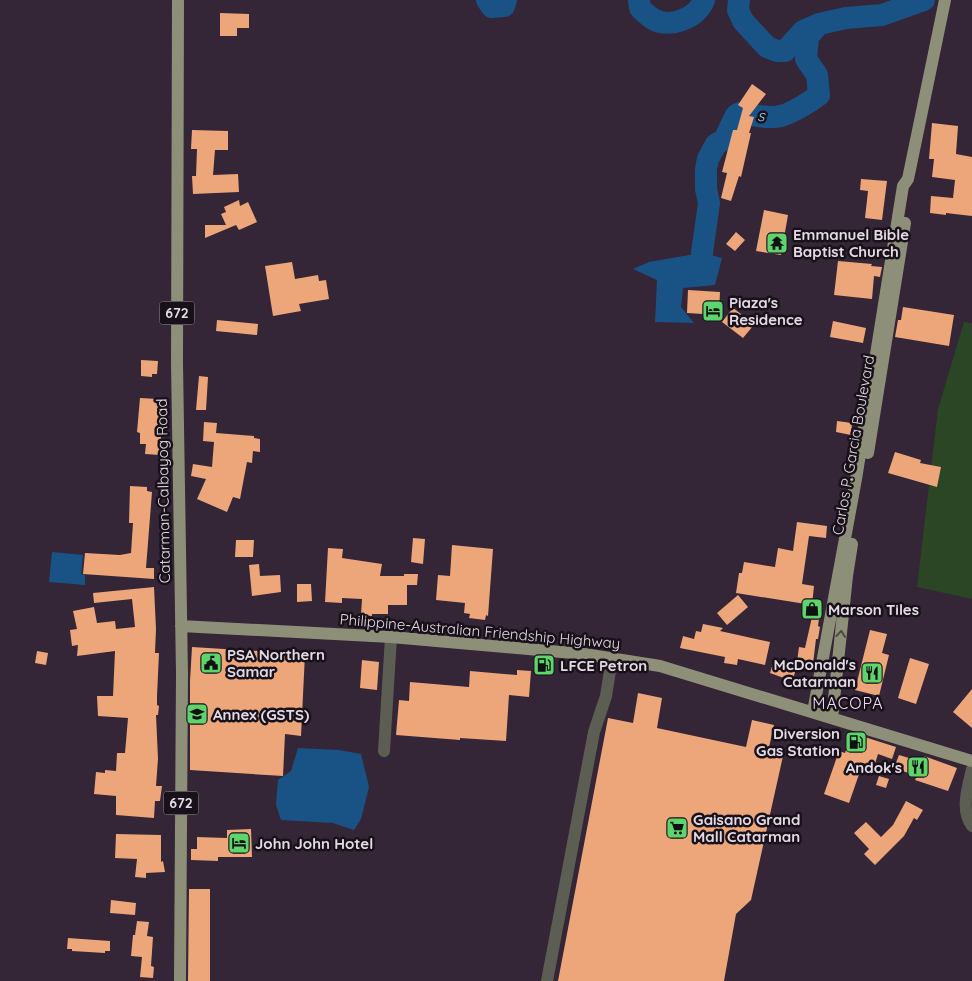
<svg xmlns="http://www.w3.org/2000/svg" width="972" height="981" font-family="Quicksand,sans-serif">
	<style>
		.green { fill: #2b4624 }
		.water { fill: #195385 }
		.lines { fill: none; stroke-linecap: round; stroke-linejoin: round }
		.river { stroke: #195385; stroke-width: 22 }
		.building { fill: #eda67a }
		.minor { stroke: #5d5e53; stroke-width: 12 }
		.major { stroke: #8e8f79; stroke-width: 12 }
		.oneway { stroke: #4d4a44 }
		.labels { text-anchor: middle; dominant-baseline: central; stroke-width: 5; stroke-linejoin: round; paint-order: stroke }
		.shield { fill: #181119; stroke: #a79ea8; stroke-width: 1 }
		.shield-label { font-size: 14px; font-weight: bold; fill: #e4dae6 }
		.poi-label { font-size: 15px; font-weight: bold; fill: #e4dae6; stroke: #181119; text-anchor: start }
		.street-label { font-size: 15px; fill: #e4dae6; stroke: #181119 }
		.water-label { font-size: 16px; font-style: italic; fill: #9ac6f3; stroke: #181119 }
		.neighbourhood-label { font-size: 16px; letter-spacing: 1px; fill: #efdcf3; stroke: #181119 }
	</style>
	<rect width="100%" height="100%" fill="#342537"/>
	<path class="green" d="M964 322 972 323V599L917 587 938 409Z"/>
	<path class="water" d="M702 247 711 255 722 258 715 285 683 288 681 307 694 323 655 322 657 280 633 269 649 262 695 254Z
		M52 552 83 555 81 574 85 575V585L49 582Z
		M298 748 339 750 361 754 369 787 361 819 354 830 333 823 281 820 276 805 278 780 291 771Z"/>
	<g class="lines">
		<path class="river" d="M487 0 492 7 504 6 506 0
			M639 0 640 8C644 12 648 16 653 19 670 29 697 18 704 0
			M739 0 738 10 743 21 767 47 777 51H785L803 31 819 24 846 18 882 15 924 0
			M702 253 709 203 706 189V169L708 159 716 144 724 140 736 115 740 113C752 115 769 119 781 116 792 113 810 102 819 95L817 75 806 59 808 37 819 24"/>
	</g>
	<path class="building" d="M220 13 249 14V28H237V36H220Z
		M752 84 766 94 749 116 754 117 749 133H751L741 177 739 176 731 201 721 198 727 173 722 172 733 130H737L743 108 738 105Z
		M932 123 958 126 956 154 972 157V216L946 213V215L930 213 931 196 953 198 955 180 932 177 934 159H929Z
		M192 130 228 131V150H215L213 175 238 174 239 192 193 194 192 176H196L197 149H191Z
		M861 179 887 181 882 220 865 218 868 191 860 190Z
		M239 200 240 206 248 202 257 222 239 230 236 225 205 238V225H226L221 214 226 212 224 207Z
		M764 210 788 215 781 255 756 251Z
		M736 232 745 240 735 251 726 244Z
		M838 261 872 264 871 266 882 267 880 277 874 276 872 299 834 295Z
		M292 262 295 279 318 275 319 281 326 280 329 299 299 304 301 311 273 316 265 266Z
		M688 290 720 292 719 315 687 313Z
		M903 307 954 315 949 346 895 337 898 320H901Z
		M733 308 741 314 739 316 753 326 743 338 722 322Z
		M217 320 258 324 257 335 216 331Z
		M833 321 866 328 863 343 830 337Z
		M141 360 158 361 157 374H152V377L141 376Z
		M199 376 208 377 206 410H196Z
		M140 398 158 399V412L160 413 158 435 161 436 160 455 145 454 146 444H140V433L137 432Z
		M837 421 852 423 851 435 836 432Z
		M204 422 217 423 216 433 254 436V438L260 439V452L253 451 252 463 247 462 240 499 233 497 227 512 197 499 206 479 191 476 193 464 212 467 214 442 203 441Z
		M895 452 921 460 920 463 941 467 937 487 888 473Z
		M130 486 147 487V491L152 492 146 568H154V579L83 574 85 553 120 555 131 553 133 523H129Z
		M797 522 827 526 826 538 809 536 802 584 814 586 812 605 736 593 739 573H742L744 562 775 567 778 548 793 551Z
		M413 538 425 539 423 564 411 562Z
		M236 540H254L253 557H235Z
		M452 545 493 549 488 616 486 615 485 620 469 618 470 614 464 613 465 603 436 600 438 575 450 576Z
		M328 548 343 549 342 558 382 564 380 576H404V574H418L417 585H407V605H388V614H372V616L361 615 362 599 342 598V603L325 602Z
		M259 564 260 576 280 575 281 592 252 596 249 565Z
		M297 584H311L312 601 297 602Z
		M154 587 156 629 155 653H159L157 696V705L159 706 158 715H156L158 759 156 786H162L160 801H155L154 818 116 815V796L94 794 96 772 105 773V770L116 771 117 753H125L128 718 98 716 97 696H113L115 651 77 656 78 645 72 646 70 630 77 629 73 611 94 607 97 623 115 621 116 629 135 627 132 599 94 603 93 593Z
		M738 595 748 607 727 625 717 613Z
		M812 617 819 618 818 626 820 627 818 639H816L813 664 797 662 799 647 805 648Z
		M703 624 723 628 720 631 770 642 765 665 738 659 737 665 724 663 725 657 680 648 683 636 694 639 696 631 701 632Z
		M870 630 887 634 882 653 889 655 879 696 855 690Z
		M192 647 305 654 301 736 285 734 283 776 190 770V681Z
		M37 651 48 653 46 665 35 663Z
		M910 658 929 664 916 704 898 698Z
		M362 660 379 662 377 690 360 688Z
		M774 660 797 667 792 681 770 673Z
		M517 670 531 671 529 697 509 695 506 741 460 738V740L396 735 399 700 409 701 410 682 469 687 470 671 517 675Z
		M972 689V728L953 712Z
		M638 693 662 698 657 728 746 747 752 720 774 725 768 752 783 756 751 900 736 914 724 981H558L608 718 633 723Z
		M852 733 896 747 892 759 878 754 874 767 863 763 849 803 824 794 839 751 845 753Z
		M899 755 922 762 924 756 957 768 948 791 915 780 917 776 894 768Z
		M879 776 889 779 886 788 876 785Z
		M906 801 923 810 917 820 914 818 904 836 875 865 864 854 869 849 854 833 866 822 881 837 893 825Z
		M251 829 252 857H218V861L191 860V849H197V837L227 838V830Z
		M116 834 161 835V862L163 861 165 872 146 873V878L135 877 137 859 115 858Z
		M189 889H210V981H188Z
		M111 900 136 903 135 915 110 913Z
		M137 921 149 922 147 936 153 937 151 966 154 967 153 978 140 977 142 957 131 956 133 935H135Z
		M68 938 110 941V951H105V953L72 951V949H67Z"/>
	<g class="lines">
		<path class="minor" d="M384 751 391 637
			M972 769C968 787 960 810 972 826
			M547 981 594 732 606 696 612 658"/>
		<path class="major" d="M178 0 177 363 182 674 180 981
			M868 453 905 223
			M181 626 391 637 584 654 660 666 972 761
			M813 712 856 479 903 186 908 179 945 0
			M832 718 847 576 852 544"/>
	</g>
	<defs><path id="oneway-chevron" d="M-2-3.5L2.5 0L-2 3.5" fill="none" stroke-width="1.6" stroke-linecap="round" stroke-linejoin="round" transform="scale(1.25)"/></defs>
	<use class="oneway" href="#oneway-chevron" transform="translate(841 634) rotate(-84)"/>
	<defs>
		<g id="temple-square" transform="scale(1.125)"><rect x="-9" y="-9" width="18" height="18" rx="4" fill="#5dd56c" stroke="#181119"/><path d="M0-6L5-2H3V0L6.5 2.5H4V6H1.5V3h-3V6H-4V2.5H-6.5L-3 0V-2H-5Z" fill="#111"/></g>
		<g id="hotel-square" transform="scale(1.125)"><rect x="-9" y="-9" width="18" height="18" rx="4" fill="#5dd56c" stroke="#181119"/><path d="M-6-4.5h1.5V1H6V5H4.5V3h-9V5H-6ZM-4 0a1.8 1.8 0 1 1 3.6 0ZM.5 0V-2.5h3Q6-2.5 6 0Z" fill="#111"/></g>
		<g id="shop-square" transform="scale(1.125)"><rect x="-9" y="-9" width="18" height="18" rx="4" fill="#5dd56c" stroke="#181119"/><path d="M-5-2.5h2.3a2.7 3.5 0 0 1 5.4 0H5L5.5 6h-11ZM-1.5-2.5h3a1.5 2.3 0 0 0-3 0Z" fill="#111"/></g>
		<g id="civic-square" transform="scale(1.125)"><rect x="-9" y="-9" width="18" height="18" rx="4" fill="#5dd56c" stroke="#181119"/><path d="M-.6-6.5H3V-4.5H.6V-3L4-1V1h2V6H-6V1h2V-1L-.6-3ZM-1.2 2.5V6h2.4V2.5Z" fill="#111"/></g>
		<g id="fuel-square" transform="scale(1.125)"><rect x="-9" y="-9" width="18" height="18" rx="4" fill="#5dd56c" stroke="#181119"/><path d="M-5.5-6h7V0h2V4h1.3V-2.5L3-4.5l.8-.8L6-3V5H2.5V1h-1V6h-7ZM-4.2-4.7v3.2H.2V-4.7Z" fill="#111"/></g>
		<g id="restaurant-square" transform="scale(1.125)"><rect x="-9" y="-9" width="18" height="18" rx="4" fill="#5dd56c" stroke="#181119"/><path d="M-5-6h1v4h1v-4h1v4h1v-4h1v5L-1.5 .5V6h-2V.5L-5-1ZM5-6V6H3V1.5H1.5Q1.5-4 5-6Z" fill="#111"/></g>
		<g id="school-square" transform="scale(1.125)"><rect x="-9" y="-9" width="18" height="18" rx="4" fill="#5dd56c" stroke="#181119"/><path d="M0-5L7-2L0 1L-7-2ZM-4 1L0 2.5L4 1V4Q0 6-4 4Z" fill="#111"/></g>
		<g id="supermarket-square" transform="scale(1.125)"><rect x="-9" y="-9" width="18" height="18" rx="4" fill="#5dd56c" stroke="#181119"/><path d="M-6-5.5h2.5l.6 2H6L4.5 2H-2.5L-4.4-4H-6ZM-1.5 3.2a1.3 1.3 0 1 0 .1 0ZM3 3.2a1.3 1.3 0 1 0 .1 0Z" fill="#111"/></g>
	</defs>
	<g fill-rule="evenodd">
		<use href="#temple-square" x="777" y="243"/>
		<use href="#hotel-square" x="713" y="311"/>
		<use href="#shop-square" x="812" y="609"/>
		<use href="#civic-square" x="211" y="663"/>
		<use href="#fuel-square" x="544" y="665"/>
		<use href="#restaurant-square" x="872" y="673"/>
		<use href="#school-square" x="197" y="714"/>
		<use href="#fuel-square" x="856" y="742"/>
		<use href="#restaurant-square" x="918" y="767"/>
		<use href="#supermarket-square" x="677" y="828"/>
		<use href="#hotel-square" x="239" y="843"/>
	</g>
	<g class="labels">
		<g class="shield">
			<rect x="159.5" y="301.5" width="35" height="23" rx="4"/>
			<rect x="163.5" y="791.5" width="35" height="23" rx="4"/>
		</g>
		<g class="shield-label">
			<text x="177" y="313">672</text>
			<text x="181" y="803">672</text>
		</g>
		<g class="poi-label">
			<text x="793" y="234">Emmanuel Bible<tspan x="793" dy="17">Baptist Church</tspan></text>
			<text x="729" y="302">Piaza's<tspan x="729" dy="17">Residence</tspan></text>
			<text x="828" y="609">Marson Tiles</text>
			<text x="227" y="654">PSA Northern<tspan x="227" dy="17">Samar</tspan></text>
			<text x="856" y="664" text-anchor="end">McDonald's<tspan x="856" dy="17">Catarman</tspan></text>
			<text x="560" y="665">LFCE Petron</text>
			<text x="213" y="714">Annex (GSTS)</text>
			<text x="840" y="733" text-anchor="end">Diversion<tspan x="840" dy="17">Gas Station</tspan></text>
			<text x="902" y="767" text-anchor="end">Andok's</text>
			<text x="693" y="819">Gaisano Grand<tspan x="693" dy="17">Mall Catarman</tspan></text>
			<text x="255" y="843">John John Hotel</text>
		</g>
		<g class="street-label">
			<text transform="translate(853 445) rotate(-80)">Carlos P. Garcia Boulevard</text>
			<text transform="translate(163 491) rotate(-91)">Catarman-Calbayog Road</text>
			<text transform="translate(480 631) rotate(5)">Philippine-Australian Friendship Highway</text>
		</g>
		<g class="water-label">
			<text transform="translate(761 115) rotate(5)">s</text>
		</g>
		<g class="neighbourhood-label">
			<text x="848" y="703">MACOPA</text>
		</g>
	</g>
</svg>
